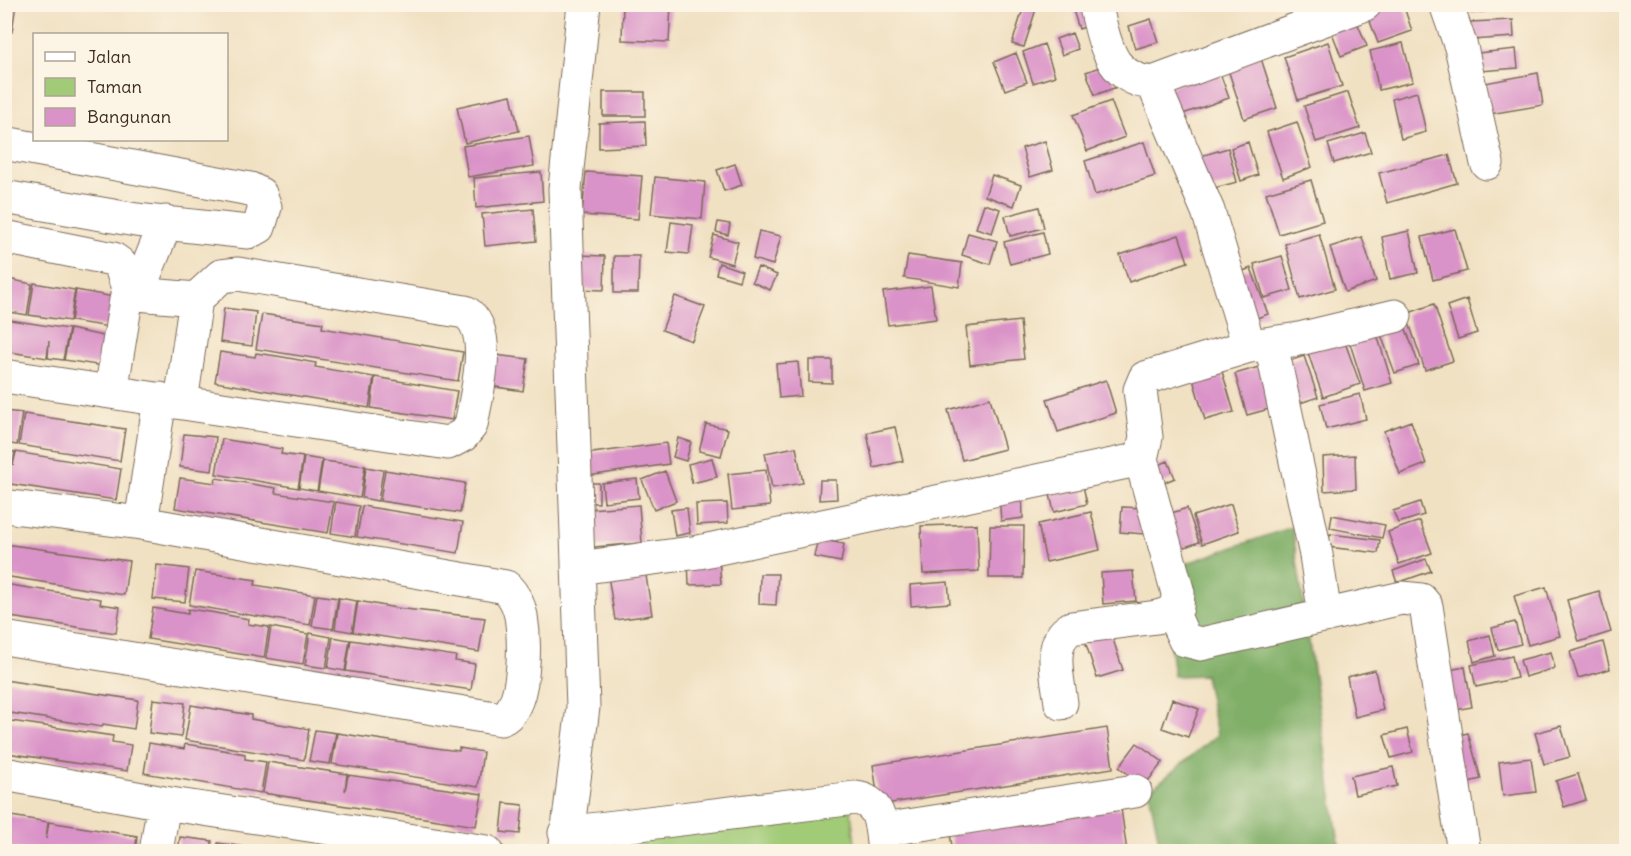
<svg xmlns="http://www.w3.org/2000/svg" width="1631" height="856" font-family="Delius,sans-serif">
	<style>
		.green { fill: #a1cb77; stroke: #6e7a4a; stroke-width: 1.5 }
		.forest { fill: #80af68; stroke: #5e6c43; stroke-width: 1.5 }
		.building { fill: #da93c8 }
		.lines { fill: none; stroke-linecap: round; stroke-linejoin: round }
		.minor-casing { stroke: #7b6a58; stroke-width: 35 }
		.minor { stroke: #fff; stroke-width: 33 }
	</style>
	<rect width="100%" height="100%" fill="#fcf5e5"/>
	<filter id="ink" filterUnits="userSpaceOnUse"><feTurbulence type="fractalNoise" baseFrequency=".0167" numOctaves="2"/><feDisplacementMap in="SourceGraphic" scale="12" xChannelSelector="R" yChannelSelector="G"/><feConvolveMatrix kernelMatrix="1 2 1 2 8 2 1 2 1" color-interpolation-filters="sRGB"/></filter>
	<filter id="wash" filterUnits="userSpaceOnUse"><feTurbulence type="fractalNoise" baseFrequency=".008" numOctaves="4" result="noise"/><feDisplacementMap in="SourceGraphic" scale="24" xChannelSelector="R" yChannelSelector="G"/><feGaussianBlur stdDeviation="1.35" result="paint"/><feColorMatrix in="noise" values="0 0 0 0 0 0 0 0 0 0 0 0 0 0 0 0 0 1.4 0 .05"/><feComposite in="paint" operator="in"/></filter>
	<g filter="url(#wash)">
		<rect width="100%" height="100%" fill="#f1e1c3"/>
		<path class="green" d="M849 798 856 851H610L609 825Z"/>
		<path class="forest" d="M1292 527 1340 851H1161L1149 791 1217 735 1205 675 1174 676 1161 572Z"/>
		<g id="blocks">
			<path class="building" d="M4 4H16L12 32 4 31Z
				M623 4H671L669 42 622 40Z
				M1071 4H1087L1094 24 1079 29Z
				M1375 4H1403L1412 31 1378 43 1365 8Z
				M1470 4H1530V7L1471 13Z
				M1024 6 1036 9 1024 47 1012 44Z
				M1354 15 1367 46 1341 56 1329 25Z
				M1151 19 1158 42 1135 49 1129 26Z
				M1513 20 1514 37 1471 40 1470 22Z
				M1072 33 1078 49 1062 55 1056 39Z
				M1328 42 1342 86 1298 100 1284 57Z
				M1403 43 1413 82 1379 90 1370 51Z
				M1044 44 1055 76 1033 83 1023 52Z
				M1258 49 1277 108 1244 119 1225 60Z
				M1516 49 1518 68 1480 71 1478 53Z
				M1016 53 1027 82 1005 90 994 62Z
				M1108 64 1117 87 1095 95 1086 72Z
				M1219 70 1229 98 1174 117 1164 89Z
				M1538 73 1543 105 1490 114 1485 83Z
				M603 92H645V116H603Z
				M1348 92 1360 128 1316 142 1304 106Z
				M1417 92 1426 132 1401 139 1392 99Z
				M511 95 519 131 465 143 457 107Z
				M1111 101 1125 137 1087 151 1073 115Z
				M645 121 646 146 599 148V123Z
				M1297 122 1312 167 1283 178 1267 132Z
				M1365 133 1371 152 1334 163 1328 144Z
				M529 136 534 166 468 177 463 146Z
				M1045 141 1053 170 1030 177 1022 148Z
				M1144 142 1155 176 1095 195 1085 161Z
				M1248 142 1258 175 1241 181 1231 148Z
				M1228 148 1237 182 1203 191 1194 158Z
				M1449 155 1457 183 1387 203 1379 173Z
				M735 164 742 185 724 191 717 170Z
				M541 172 543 201 476 208 474 178Z
				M586 172 642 176 638 219 582 215Z
				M992 175 1021 185 1014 206 985 196Z
				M655 177 705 182 702 219 651 214Z
				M1311 180 1323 221 1279 234 1266 193Z
				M984 204 1000 209 992 233 976 228Z
				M1039 207 1044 228 1010 236 1005 216Z
				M533 209 536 241 485 246 482 214Z
				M671 222 693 225 689 254 667 252Z
				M718 222 730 224 728 235 716 232Z
				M1455 229 1467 271 1433 280 1422 237Z
				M759 231 781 236 773 265 753 259Z
				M1409 231 1418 273 1390 279 1382 237Z
				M1043 232 1048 254 1010 264 1004 242Z
				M968 233 997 241 990 264 962 255Z
				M1319 234 1335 289 1300 299 1285 244Z
				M714 235 738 242 732 264 708 257Z
				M1179 235 1188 262 1129 282 1120 255Z
				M1362 237 1376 281 1345 292 1330 247Z
				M577 255 605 256 604 290 576 289Z
				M908 255 962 263 959 287 904 278Z
				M614 256H639L638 293H614Z
				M1282 256 1292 290 1264 298 1254 264Z
				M719 263 742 271 739 281 716 274Z
				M758 267 777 275 770 290 752 282Z
				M1251 268 1268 314 1246 322 1229 276Z
				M4 278 32 284 27 315 4 311Z
				M34 283 75 290 70 321 29 315Z
				M931 286 936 319 888 325 883 292Z
				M76 290 114 297 109 327 71 321Z
				M675 296 705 307 692 341 662 330Z
				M1467 299 1477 333 1458 339 1447 306Z
				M1434 304 1453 361 1425 370 1406 314Z
				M224 308 256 312 252 346 220 342Z
				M262 314 323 323 322 328 463 352 458 381 256 349Z
				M4 319 69 329 63 360 48 358 49 341 47 358 4 351Z
				M1020 321 1024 359 970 365 966 327Z
				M1404 324 1419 365 1395 373 1380 332Z
				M1374 325 1392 383 1365 391 1347 334Z
				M70 329 108 337 103 366 64 360Z
				M1342 334 1360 384 1323 397 1306 347Z
				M220 352 255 357 256 353 277 356 316 363 315 367 374 377 369 408 215 382Z
				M487 354 528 359 523 391 482 385Z
				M1304 356 1318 397 1294 405 1280 364Z
				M809 360H832V383L809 382Z
				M1219 361 1234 412 1205 420 1190 369Z
				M798 362 801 396 779 398 776 364Z
				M1269 364 1280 406 1247 415 1235 374Z
				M375 377 457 391 452 420 371 408Z
				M1106 380 1116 413 1058 432 1047 399Z
				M1360 394 1366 419 1326 429 1320 404Z
				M990 398 1005 449 962 460 948 410Z
				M4 411 22 413 17 445 4 443Z
				M24 414 125 429 120 461 19 445Z
				M1411 421 1426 464 1400 474 1384 431Z
				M706 424 728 429 721 456 699 451Z
				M895 427 903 461 874 468 867 433Z
				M184 434 216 437 212 471 180 467Z
				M678 438 691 442 686 461 673 457Z
				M222 439 282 449 281 454 303 457 298 488 216 474Z
				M666 443 669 464 581 477 578 455Z
				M796 447 803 483 772 488 765 453Z
				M4 451 15 452 13 465 16 452 121 469 116 500 4 483Z
				M1355 455 1356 489 1324 491 1323 457Z
				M304 457 322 460 317 491 299 488Z
				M712 458 717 477 692 483 688 464Z
				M323 461 365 466 360 498 318 491Z
				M1168 461 1175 478 1153 487 1147 470Z
				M366 467 383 470 378 501 362 498Z
				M385 470 465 483 460 513 380 501Z
				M766 470 770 506 732 510 728 474Z
				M665 471 676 501 654 510 642 480Z
				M180 478 215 483 216 478 276 488 275 493 334 502 328 533 175 508Z
				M637 479 639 498 604 502 602 483Z
				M820 480H836L837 499 819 500Z
				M1082 481 1087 504 1054 512 1049 490Z
				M576 483H599V503H576Z
				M1022 492 1023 518 1001 521 999 495Z
				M336 502 359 506 355 537 331 533Z
				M1420 502 1424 515 1398 523 1393 511Z
				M727 503 728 523 697 525 696 504Z
				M1231 504 1239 531 1202 544 1193 516Z
				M639 505 642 543 582 548 578 510Z
				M362 506 463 522 458 553 357 537Z
				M1122 507 1145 508 1144 534 1120 532Z
				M687 508 690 533 675 536 671 510Z
				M1187 508 1199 542 1171 552 1159 517Z
				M1091 512 1100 550 1046 562 1038 524Z
				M1332 515 1385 525 1382 538 1330 528Z
				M1420 521 1432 553 1399 564 1388 532Z
				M977 524 979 571 923 574 921 526Z
				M990 526H1024L1023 578H989Z
				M1330 534 1380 540 1378 553 1328 547Z
				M818 539 844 544 841 562 814 557Z
				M4 544 129 561 124 595 4 576Z
				M719 558 721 584 689 585 688 559Z
				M1426 559 1431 571 1397 583 1393 571Z
				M157 565 189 569 185 602 153 599Z
				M645 569 652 615 615 620 608 575Z
				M195 571 256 580 255 585 315 595 310 625 189 605Z
				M1133 571 1136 601 1103 604 1101 573Z
				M760 574H778L776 605 759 604Z
				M948 582 950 603 911 606 910 585Z
				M4 584 101 599 100 604 120 607 116 633 4 616Z
				M1546 587 1560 636 1528 645 1514 596Z
				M1599 591 1611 632 1579 642 1567 600Z
				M317 595 338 598 333 629 312 626Z
				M339 598 357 601 352 632 335 629Z
				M358 601 396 608 485 618 479 652 353 632Z
				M153 608 188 614V609L210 612 249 619 248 624 269 627 264 658 148 639Z
				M1515 622 1521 644 1498 650 1492 628Z
				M271 627 308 634 303 664 266 658Z
				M1110 630 1123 670 1097 678 1084 638Z
				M310 633 331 637 326 668 305 665Z
				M1490 635 1495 656 1474 662 1469 641Z
				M333 637 350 640 345 671 328 668Z
				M351 640 456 656 455 661 475 664 471 690 346 671Z
				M1603 642 1610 669 1578 678 1570 652Z
				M1551 652 1555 668 1525 677 1520 660Z
				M1512 656 1517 678 1476 687 1471 665Z
				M1465 667 1472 707 1444 712 1438 672Z
				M1375 670 1383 710 1355 717 1347 677Z
				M4 680 138 700 134 729 103 724 102 727 4 712Z
				M153 699 185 703 181 737 149 733Z
				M1172 699 1199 709 1188 737 1162 728Z
				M191 705 251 715V719L309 729 304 760 185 740Z
				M4 720 113 736 112 742 131 745 127 771 7 753 9 736 4 757Z
				M1561 726 1570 757 1544 764 1535 733Z
				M1107 728 1113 768 879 805 873 765Z
				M1407 729 1413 752 1391 758 1384 735Z
				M315 730 336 733 330 764 309 761Z
				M337 733 443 749 459 751V748L483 752 478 787 332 764Z
				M1468 733 1481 779 1460 784 1448 738Z
				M149 743 184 749 185 744 206 747 245 754V759L266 762 261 793 144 773Z
				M1137 743 1163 762 1144 786 1119 767Z
				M1531 758 1536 792 1503 796 1499 762Z
				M268 762 347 774 345 791 348 775 482 794 476 826 263 793Z
				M1393 767 1397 786 1355 795 1351 776Z
				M1578 774 1586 800 1564 807 1556 781Z
				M504 803 523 805 520 834 501 832Z
				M1121 808 1127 852H953L950 834Z
				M5 815 48 822 46 839 49 822 137 836 135 852H33L4 847Z
				M180 837 212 841 211 852H178Z
				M218 843 260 849 259 852H216Z"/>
		</g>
	</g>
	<g filter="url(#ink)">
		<use href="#blocks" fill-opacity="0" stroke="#7b6a58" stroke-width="1.5"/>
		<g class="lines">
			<g class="minor-casing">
				<path id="minor" d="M1095 4C1105 41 1108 79 1153 83L1365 4
					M1446 4 1461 47 1487 163
					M4 143 250 189 260 194 265 207 259 227 248 232 136 220 4 197
					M4 237 113 259 120 264 128 288 137 294 166 222
					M1271 344 1316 555 1325 616
					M1251 346 1299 339 1395 316
					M4 376 448 443 463 435 471 425C476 396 495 330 465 312L238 274 221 276 196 299 137 294
					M111 392 128 288
					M181 402 196 299
					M4 506 141 523 506 587C514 595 519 605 521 616 525 640 527 709 501 719L4 638
					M141 523 160 399
					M578 568 699 552 1141 459 1146 437 1140 390 1145 378 1249 346 1208 211 1153 83
					M1172 612 1185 640 1201 644 1402 598 1421 600 1426 606 1464 852
					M1061 703C1058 679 1047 642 1071 628L1157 617 1167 614 1177 607 1178 593 1141 459
					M4 774 164 803 487 852
					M882 830 1135 791
					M565 833 855 798C883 801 881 829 884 852
					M156 852 164 803
					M565 852 583 707 565 189 584 4"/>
			</g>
			<use href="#minor" class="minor"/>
		</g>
	</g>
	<rect width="1631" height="856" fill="none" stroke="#fcf5e5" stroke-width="24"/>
	<rect x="33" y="33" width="195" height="108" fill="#fcf5e5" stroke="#afa495" stroke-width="1.5"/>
	<rect x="45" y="52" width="30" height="9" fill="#ffffff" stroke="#afa495" stroke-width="1.5"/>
	<text x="87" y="63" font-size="18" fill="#3b2a1e">Jalan</text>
	<rect x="45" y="78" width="30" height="18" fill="#a1cb77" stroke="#afa495" stroke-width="1.5"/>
	<text x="87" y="93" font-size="18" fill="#3b2a1e">Taman</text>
	<rect x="45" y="108" width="30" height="18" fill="#da93c8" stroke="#afa495" stroke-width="1.5"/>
	<text x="87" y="123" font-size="18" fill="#3b2a1e">Bangunan</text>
</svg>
